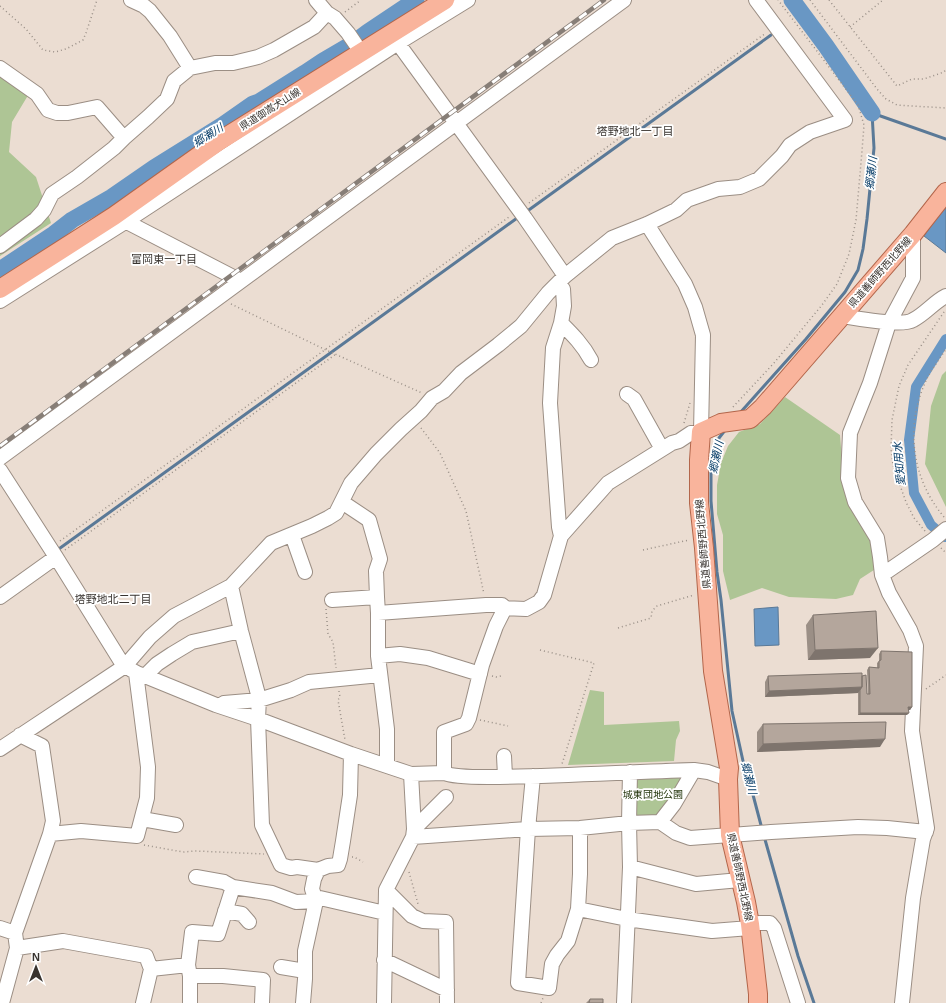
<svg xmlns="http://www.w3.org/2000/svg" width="946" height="1003" font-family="Arial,'Noto Sans JP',sans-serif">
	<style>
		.green { fill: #aec595 }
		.water { fill: #6997c4; stroke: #5a7997 }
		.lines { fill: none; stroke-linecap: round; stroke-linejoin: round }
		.stream { stroke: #5a7997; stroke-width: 3 }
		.canal { stroke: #6997c4; stroke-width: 10 }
		.river { stroke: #6997c4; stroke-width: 17 }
		.minor-casing { stroke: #9b8e84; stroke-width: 16 }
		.major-casing { stroke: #b3664b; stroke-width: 20 }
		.path { stroke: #9a9088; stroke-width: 1.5; stroke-dasharray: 1 3; stroke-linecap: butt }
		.minor { stroke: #fff; stroke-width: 14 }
		.major { stroke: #f9b49c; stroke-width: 18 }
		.rail-casing { stroke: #877e77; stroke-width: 4.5 }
		.rail { stroke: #fff; stroke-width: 3; stroke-dasharray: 9; stroke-linecap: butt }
		.wall { fill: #9b8f86 }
		.shaded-wall { fill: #7e746d }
		.building { fill: #b4a69c; stroke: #7e746d }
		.labels { text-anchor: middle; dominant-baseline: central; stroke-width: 3.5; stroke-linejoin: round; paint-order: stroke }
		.street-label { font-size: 10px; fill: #38332f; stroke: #fff }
		.park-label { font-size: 10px; fill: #23350b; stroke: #fff }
		.neighbourhood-label { font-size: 11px; fill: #38332f; stroke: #fff }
		.water-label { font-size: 11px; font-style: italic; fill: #083d68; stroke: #fff }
	</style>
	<rect width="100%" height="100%" fill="#ebddd2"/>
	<path class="green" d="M0 64 33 87 12 122 9 152 36 177 51 223 0 256Z
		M946 371V507L925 464 931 406 942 375Z
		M785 397 840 435 844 485 872 542 877 568 860 579 853 595 836 599 789 597 762 588 730 600 723 571V535L717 514V485L721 463 728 446 739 432 760 424Z
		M590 690 604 692V725L679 721 680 731 676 740 674 761 568 765Z
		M684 775 671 801 657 817 633 818 634 776Z"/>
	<path class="water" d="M946 204V253L924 236Z
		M778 607 779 645 755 646 754 609Z"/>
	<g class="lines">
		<path class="stream" d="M526 212 771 35
			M739 414 806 339 845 292 858 270 863 249 867 219 874 148 872 113 946 139
			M726 429 719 438 717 451 711 469V501L717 572 721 600 732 711 745 770 752 791 762 829
			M56 551 520 216
			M764 836 798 956 814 1003"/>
		<path class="canal" d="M945 537 931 525 914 493 909 440 916 387 946 339"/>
		<path class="river" d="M792 0 826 46 872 113
			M0 270 54 234 72 220 112 197 154 168 223 125 253 104 259 102 305 73 323 61 352 44 368 32 416 0"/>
		<g class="minor-casing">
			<path id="minor" d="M131 0 144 6 150 11 170 36 190 68
				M316 0 327 13 335 18 348 33 361 52
				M392 35 525 218 565 276
				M0 68 37 94 48 110 57 113H68L97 107 124 138 148 117 167 99 174 81 190 68 215 63H233L258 57 274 50 314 27 327 13
				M119 218 241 281
				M0 246 36 219 44 210 52 194 77 177 114 148 124 138
				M558 283 563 289 564 306 561 323 553 348 550 403 559 527 561 536
				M0 301 125 222 398 43 468 0
				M842 316C856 318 902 327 913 320 925 314 934 302 946 296
				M561 323C573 335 583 345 591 360
				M627 394 634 399 662 449
				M0 458 624 0
				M0 470 56 557 120 660C127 668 134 673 145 676L216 705 258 719 351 754 411 774 444 773C455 778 485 777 499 777 564 776 629 772 694 770L708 772 728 779
				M342 502 369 520 380 559 376 571 377 597 378 613V656L387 729V765
				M292 535 305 572
				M882 575 933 540 946 529
				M231 586 241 631 259 698 258 719 262 825 281 865 291 868 297 867 318 870 328 866 338 865 340 859 343 841 350 795 351 754
				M0 597 56 557
				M332 600 377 597
				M378 613 486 605H502L505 608
				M378 656 400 654 428 658 480 674
				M145 676 157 664 172 654 192 642 241 631
				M219 706 224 703 259 700 291 690 309 682 380 675
				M0 749 125 666 150 637 174 616 231 586 271 543 312 526 328 518 336 513 351 483 376 454 401 429 421 411 432 398 444 391 461 373 498 345 521 326 548 293 565 276 612 238 647 224 676 210 687 200 718 189 740 187 759 179 782 156 790 145 810 132 845 120 756 0
				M504 756 505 776
				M444 773V732L466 724 469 718 482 665 496 626 505 608 526 609 539 602 544 595 561 536 608 483 672 443 679 441 691 433 701 432 703 335 695 307 685 284 647 224
				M533 776 528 829 518 983 549 988 552 964 557 955 568 941 578 909 580 874V828
				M142 819 176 825
				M660 822 674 804 694 770
				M414 829 446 797
				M50 834 81 831 137 836 147 798 148 767 136 673
				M413 837 528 829 580 828 629 823 660 822 676 833 690 838 771 832 858 827 887 828 926 832
				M630 867 696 884 740 880
				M196 877 224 882 233 887
				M386 890 412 916 423 921 446 922 447 1003
				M578 909 627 919 712 931 750 928
				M225 911 242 914 249 922
				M750 924 760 923H770L774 928 798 1003
				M0 928 15 933
				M17 948 63 941 146 956 151 969
				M384 960 447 990
				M281 967 305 971
				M190 976H223L263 980 262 1003
				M2 1003 17 948 15 933 50 834 53 821 42 746 20 735
				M143 1003 151 969 188 965
				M190 1003V976L188 965 192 932 218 934 233 887 272 893 296 902 316 901 320 898 385 913
				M303 1003 305 979V951L316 901 312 889 314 879 318 870
				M384 1003 386 890 413 837 414 829 411 774
				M624 1003 630 867 629 823 630 772
				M902 1003 913 898 923 839 927 828 912 731 916 646 910 630 889 593 882 575 880 557 877 538 855 502 848 478 850 433 870 383 889 323 913 278V234"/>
		</g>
		<g class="major-casing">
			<path id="major" d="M0 289 114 216 221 140 445 0
				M758 1003V994L750 924 746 902 730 835 728 779 729 768 713 671 704 548 699 503V460L701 432 721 423 750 419 763 407 913 234 946 192"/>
		</g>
		<path class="path" d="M810 0 877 89 886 99 897 105 946 108
			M829 0 897 86 912 79H924L944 72 946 69
			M0 6 26 29 43 50 55 52 66 49 83 40 86 33 97 0
			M345 12 361 0
			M850 27 883 0
			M529 203 766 33
			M231 304 326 350 422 393
			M733 407 774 363 822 305 837 284 849 254 856 220 862 151 864 125 858 105 778 0
			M684 423 690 403
			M421 428 440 453 466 511 484 594
			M944 517C912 479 905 428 925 383 930 371 939 360 946 349
			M925 531 914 518 906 502 897 477 893 465 891 449 892 420 899 386 908 365 944 312
			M60 541 509 217
			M941 548 946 553
			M65 550 336 354
			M643 550 689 540
			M326 609 328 634 333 642 336 668
			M618 628 651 618 652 611 657 606 694 595
			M540 650 594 663 562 764
			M492 676 496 677 501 676
			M926 689 946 675
			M339 691 340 697 338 700 345 740
			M480 720 508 726
			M144 845 183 852 196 851 264 854
			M352 857H354L363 862
			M409 872 418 904
			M541 1003 543 998"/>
		<use href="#minor" class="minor"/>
		<use href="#major" class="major"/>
		<g class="rail-casing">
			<path id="rail" d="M0 446 604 0"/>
		</g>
		<use href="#rail" class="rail"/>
	</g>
	<path class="wall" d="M813 615 870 658 808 660 806 625Z
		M881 651 912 707 910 710H908L907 715H858V693L765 697V682L768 676H862L867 694H868L867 670 869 667 877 668V663L879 661V654Z
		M763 724 880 747 757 752V732Z
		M590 999 589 1003H586Z"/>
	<path class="shaded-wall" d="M878 648 870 658 808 660 815 650Z
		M862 687 858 693 765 697 769 691Z
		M908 707H912L910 710 906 709Z
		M860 713H909L907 715H858Z
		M885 739 880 747 757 752 763 744Z"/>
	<path class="building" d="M876 611 878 648 815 650 813 615Z
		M881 651 912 652V707H908L909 713H860V690L862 687V676L866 675 867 694H870L869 667 879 668V661L881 660Z
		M862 673V687L769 691 768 676Z
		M886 722 885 739 763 744V724Z
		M590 999H603V1003H589Z"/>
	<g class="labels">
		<g class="street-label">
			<text transform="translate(270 109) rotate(-32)">県道御嵩犬山線</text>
			<text transform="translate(880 272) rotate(-49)">県道善師野西北野線</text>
			<text transform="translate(703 544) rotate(-95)">県道善師野西北野線</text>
			<text transform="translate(740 877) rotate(78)">県道善師野西北野線</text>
		</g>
		<g class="park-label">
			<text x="653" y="794">城東団地公園</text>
		</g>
		<g class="neighbourhood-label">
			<text x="635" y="131">塔野地北一丁目</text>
			<text x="164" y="259">富岡東一丁目</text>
			<text x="113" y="599">塔野地北二丁目</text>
		</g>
		<g class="water-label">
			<text transform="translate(208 135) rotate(-32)">郷瀬川</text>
			<text transform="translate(871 173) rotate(-84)">郷瀬川</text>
			<text transform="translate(716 457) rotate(-78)">郷瀬川</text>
			<text transform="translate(899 464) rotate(-95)">愛知用水</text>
			<text transform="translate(749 778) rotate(76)">郷瀬川</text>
		</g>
	</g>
	<g transform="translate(36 967)" stroke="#ffffff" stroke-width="3" paint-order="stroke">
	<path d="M0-3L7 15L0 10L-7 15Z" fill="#38332f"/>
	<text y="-6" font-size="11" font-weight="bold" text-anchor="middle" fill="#38332f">N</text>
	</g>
</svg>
